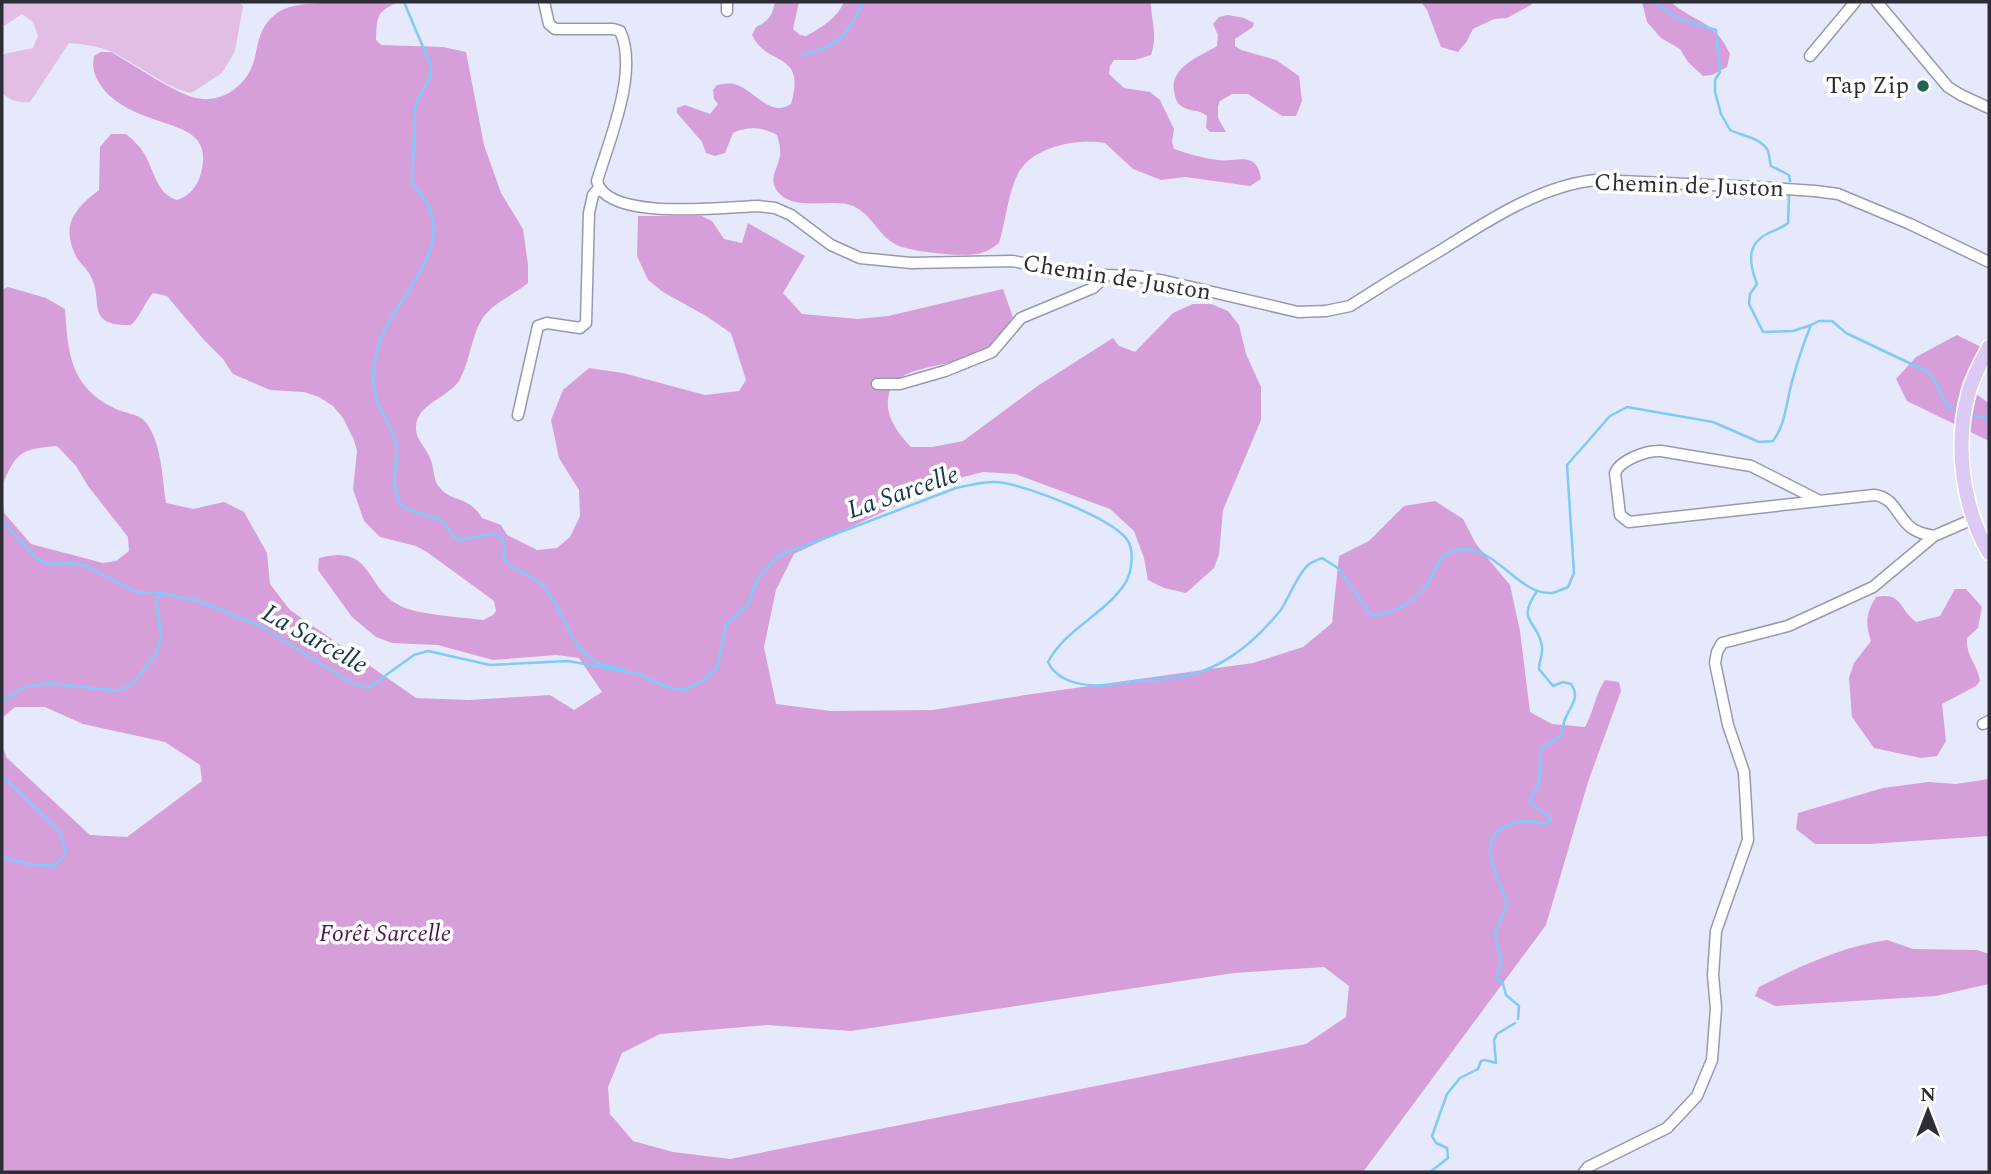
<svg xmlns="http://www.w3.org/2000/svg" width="1991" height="1174" font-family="Spectral,serif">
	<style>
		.green { fill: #e2bde4 }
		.forest { fill: #d79fda; fill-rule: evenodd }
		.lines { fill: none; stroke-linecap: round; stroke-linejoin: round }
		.stream { stroke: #7dcafb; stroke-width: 2.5 }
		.minor-casing { stroke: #989aac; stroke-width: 13 }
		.major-casing { stroke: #fff; stroke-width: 17 }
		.minor { stroke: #fff; stroke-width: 10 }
		.major { stroke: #dccaf4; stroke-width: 14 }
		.poi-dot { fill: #226453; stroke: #fff; stroke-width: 2.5 }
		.labels { text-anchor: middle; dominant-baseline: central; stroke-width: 7; stroke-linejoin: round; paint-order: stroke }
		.poi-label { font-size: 24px; fill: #2d2e35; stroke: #fff; text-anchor: end }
		.street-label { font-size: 24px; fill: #2d2e35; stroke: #fff }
		.park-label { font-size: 24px; font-style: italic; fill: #54115a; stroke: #fff }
		.water-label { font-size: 26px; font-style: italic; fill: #15374b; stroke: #fff }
	</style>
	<rect width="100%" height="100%" fill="#e6e8fc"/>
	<path class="green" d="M2 2H239L243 6 235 51 222 73 191 93C163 86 139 65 112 52 98 46 83 44 69 43L30 102C18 103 10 101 2 92V57L4 54 33 48 38 36 33 22 22 14 2 27Z"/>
	<path class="forest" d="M329 2H399C376 11 377 17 376 40L381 45 443 47 466 52 484 145 501 193 523 229 528 265V283C514 295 492 303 482 319 471 337 470 361 460 379 450 399 409 404 417 435 420 443 427 450 430 458 434 466 433 476 437 484 450 504 468 494 482 518L501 525 507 535 537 550 557 548 570 537 580 516 579 490 559 458 551 420 563 390 589 368 623 373 705 395 739 391 746 380 731 333 706 316 663 292 648 280 637 256 638 216H702L712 221 724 239 742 243 748 223 805 256 783 293 802 314 858 319 888 316 1003 289 1013 317C1006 326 999 340 990 347 966 366 918 363 897 380 891 385 889 392 888 399 886 418 899 434 911 447H932L963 441 1039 385 1113 338 1119 346 1135 352 1173 313 1193 304H1211L1228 311 1239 325 1246 354 1261 387V420L1223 510 1219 554 1214 568 1186 593 1164 588 1148 580 1144 558 1134 531 1110 509 1015 474 983 472 948 481 794 554 776 590 764 647 776 704 831 711 933 710 1025 695 1253 663 1303 647 1332 623 1339 556 1369 541 1404 506 1435 501 1463 519 1476 544 1510 585 1520 631 1530 712 1552 724 1585 727C1594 711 1595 695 1605 680L1619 682 1621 691 1588 782 1546 925 1363 1172H2V746L7 758 90 835 127 837 202 781 200 765 165 742 83 724 45 707H15L2 718V491L4 513 31 544 103 563 116 561 129 551 128 537 88 486 76 466 57 446C20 449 17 452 2 485V290L8 287 46 298 65 309C68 353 70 387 114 408 125 414 140 413 147 424 162 445 162 478 166 503L193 509 224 502 244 512 267 553 270 584 290 610 416 698 468 700 550 695 574 710 602 692 579 658 556 655 493 660 438 645 392 643 376 637 352 617 318 570 319 558C372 543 365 586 397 604 413 615 462 617 483 620L493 615 496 611 494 601 427 552 416 546 380 537 364 521 353 489 357 451 354 440 343 418 333 406 319 397 304 392 270 390 233 374 223 359 204 340 167 296 153 293C144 303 141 316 131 325 83 326 105 300 90 275 87 269 81 264 77 258 60 226 74 209 99 190L100 147 111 134H126C133 140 140 146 145 155 154 171 157 194 177 200 189 196 198 186 201 173 211 135 185 130 156 120 138 114 117 105 105 91 96 80 91 70 94 56L101 52H111C131 63 176 94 196 98 218 103 239 91 250 71 260 51 254 30 277 13 291 3 313 4 329 2ZM1324 967 1349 986 1346 1017 1306 1044 730 1159 673 1152 633 1141 610 1114 608 1087 622 1053 660 1034 767 1025 851 1031 1234 973Z
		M775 2H799L793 29 800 35 806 36C821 28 837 18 844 2H1151C1151 21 1158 35 1151 55L1135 60H1114L1110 66 1109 74 1124 88 1150 92 1160 100 1174 129 1172 142 1174 149C1188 154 1203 158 1218 160 1235 163 1257 149 1261 179L1250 186 1185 177 1161 180 1133 169 1105 143C1080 139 1042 145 1024 165 1009 181 1006 222 999 243 994 247 988 251 981 253 967 258 911 252 897 245 879 237 872 214 853 206 831 197 794 213 777 191 768 178 778 169 780 156 781 149 779 142 777 135 762 127 748 126 733 133L725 153 715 156 706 153 702 142 677 113V108L685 105 710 114 718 104 714 99 713 90 717 85C723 84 729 83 734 84 753 88 770 119 791 104 807 50 766 67 752 35L756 27C769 21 772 16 775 2Z
		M1421 2H1532L1531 5 1507 18 1494 19 1473 29 1467 41 1458 52 1441 47 1427 10Z
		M1642 2H1671C1694 23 1714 19 1730 54L1727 67 1712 75 1703 76 1688 62 1680 49 1661 38 1647 22Z
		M1228 15 1244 18 1254 23 1253 27 1235 39V46L1241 50 1276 60 1299 76 1302 101 1296 116H1282L1248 94H1232L1220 101 1218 106V118L1226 132H1210L1206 128 1207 116C1199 109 1189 112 1181 106 1176 102 1175 97 1174 91 1170 67 1199 57 1217 46L1218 35 1213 24 1219 17Z
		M1957 335 1989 351 1967 388 1989 403V441L1907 401 1896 379 1916 357Z
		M1955 589H1966L1982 607 1978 628 1967 638C1966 658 1977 662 1980 681L1976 686 1942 704 1946 741 1937 756 1921 758 1874 748 1852 717 1849 678 1854 663 1871 641C1865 623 1866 613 1876 597 1902 592 1898 608 1916 622L1940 616Z
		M1989 779V836L1869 844H1815L1796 829 1798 813 1883 788 1928 782 1956 784Z
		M1887 940 1913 949 1977 950 1989 954V984L1936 996 1775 1006 1755 996 1759 987C1799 967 1842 946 1887 940Z"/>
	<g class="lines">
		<path class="stream" d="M404 2 431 66 429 80 417 100 415 111 412 184C473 244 388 295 376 355 373 367 372 385 376 397 381 415 394 428 396 446 398 468 388 490 404 508L442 520 454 537 459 540 492 534 502 537 505 550 503 556C510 570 531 574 542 585 563 606 569 648 595 661 603 666 613 667 622 669
			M1654 2 1679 19 1716 30 1720 72 1715 80V92L1721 114 1730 130C1742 136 1758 137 1767 149 1770 153 1769 161 1771 166L1789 175 1790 181
			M802 55C838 47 849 34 863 2
			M1789 196 1788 223C1782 228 1775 230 1767 234 1745 245 1750 266 1757 284L1750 294 1749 304 1763 332 1793 331 1811 325
			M1970 415 1983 417 1989 421
			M2 521 37 559 48 564 71 563 86 566 137 592 163 593
			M2 701 25 687 47 683 119 691 134 682 156 654 161 637 156 598 166 594 199 601 260 626 354 684 368 688 414 655 428 651 490 665 568 661 638 674 667 687 684 690 703 681 717 668 726 624 747 606 759 576 778 556 956 488C971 485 988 480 1004 483 1029 487 1115 519 1128 541 1134 551 1132 571 1126 582 1106 614 1066 628 1048 662 1059 685 1092 688 1114 684 1134 680 1154 681 1173 678 1218 673 1252 645 1280 611 1289 598 1297 575 1308 565 1311 562 1318 560 1322 558L1338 568 1371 615C1388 617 1411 603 1423 590 1435 576 1436 554 1457 550 1493 541 1518 596 1552 593 1557 592 1563 589 1568 587L1574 573 1567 465 1610 416 1627 407 1713 422 1759 442 1773 441C1787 422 1786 400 1793 378 1798 360 1804 342 1811 325L1819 321H1832L1846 333 1928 372C1944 388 1936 402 1960 413
			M2 776 60 832 66 853 54 866 28 864 2 857
			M1518 1019 1519 1006 1506 995 1503 984 1497 978 1501 962 1495 934 1507 904C1501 882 1475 844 1503 828 1509 825 1517 821 1524 821 1531 820 1539 824 1546 824L1551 819C1548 811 1535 810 1530 800L1539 782 1541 749 1562 735C1563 729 1563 722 1566 717 1572 704 1580 697 1571 684L1563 682 1553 686 1539 669C1539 661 1543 655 1542 647 1538 618 1515 624 1537 591
			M1430 1172 1448 1158 1447 1148 1436 1143 1432 1136 1447 1094 1460 1078 1478 1069 1481 1061 1485 1060 1496 1063 1494 1040 1497 1034 1515 1023"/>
		<g class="minor-casing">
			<path id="minor" d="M544 2 549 24 555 29H613L620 31C639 71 609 141 597 181 606 222 726 207 758 206L775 208 791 215 831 245 860 258 911 263 1013 261 1074 274 1135 276 1165 281 1298 312 1326 311 1350 306C1381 286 1412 267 1443 249 1487 221 1542 185 1596 180L1756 187 1815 191 1838 194 1910 224 1989 262
				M727 2V11
				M1877 2 1948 87 1961 95 1989 108
				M1810 56 1855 2
				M877 384H900L945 371 992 352 1021 318 1093 288 1106 276
				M518 415 538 326 547 323 580 328 586 323 589 213 593 195 599 188
				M1818 500 1751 466 1661 451C1647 450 1620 460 1615 473L1620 515 1629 522 1874 495C1893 497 1896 513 1908 525 1915 532 1924 534 1934 536
				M1983 724 1989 721
				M1584 1172 1588 1167 1667 1128 1697 1096 1712 1060 1716 1008 1713 975 1716 931 1748 840 1744 772 1728 725 1715 663 1717 652 1722 643 1788 626 1873 587 1934 536 1973 519"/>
		</g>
		<g class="major-casing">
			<path id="major" d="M1989 347C1982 361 1973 376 1969 391 1954 444 1962 506 1989 553"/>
		</g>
		<use href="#minor" class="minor"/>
		<use href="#major" class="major"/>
	</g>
	<circle class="poi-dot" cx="1923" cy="86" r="7"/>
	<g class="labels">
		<g class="poi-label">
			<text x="1909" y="86">Tap Zip</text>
		</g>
		<g class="street-label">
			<text transform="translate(1689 186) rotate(2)">Chemin de Juston</text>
			<text transform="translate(1117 278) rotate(9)">Chemin de Juston</text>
		</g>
		<g class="park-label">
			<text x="385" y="934">Forêt Sarcelle</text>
		</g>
		<g class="water-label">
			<text transform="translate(903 492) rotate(-19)">La Sarcelle</text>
			<text transform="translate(315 639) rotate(29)">La Sarcelle</text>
		</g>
	</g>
	<rect width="1991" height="1174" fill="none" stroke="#2d2e35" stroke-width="7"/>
	<g transform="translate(1928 1111)" stroke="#ffffff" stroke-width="5" paint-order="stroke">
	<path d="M0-5L12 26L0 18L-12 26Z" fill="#2d2e35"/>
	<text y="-10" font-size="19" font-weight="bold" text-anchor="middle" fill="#2d2e35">N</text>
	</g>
</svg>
